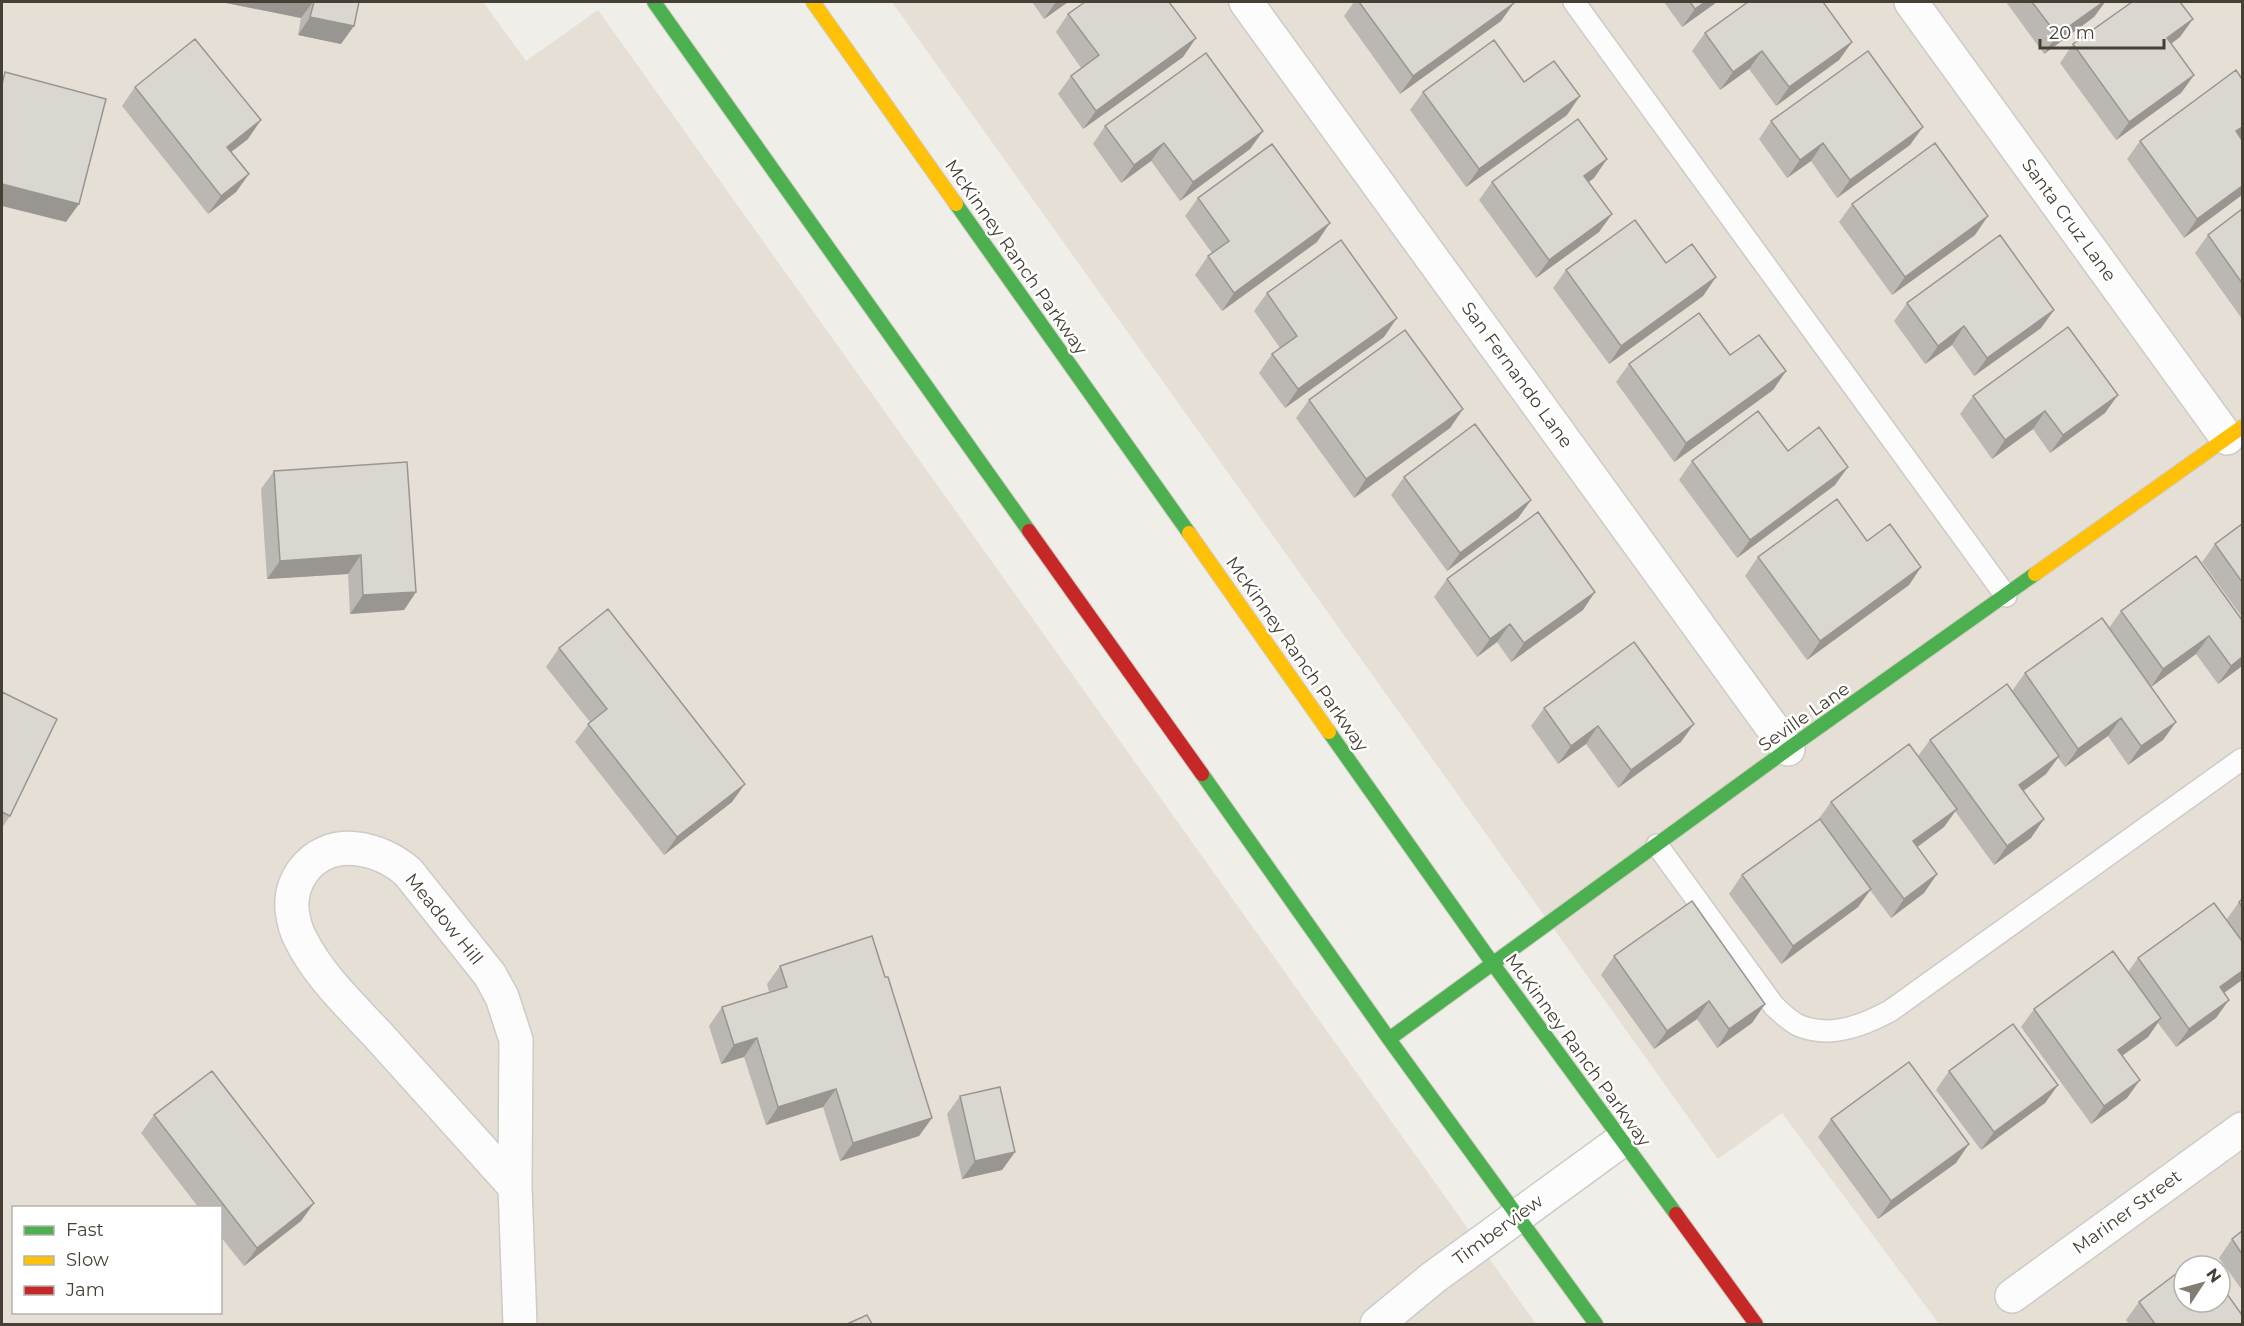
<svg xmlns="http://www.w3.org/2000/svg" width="2244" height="1326" font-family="Montserrat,sans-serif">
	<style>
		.residential { fill: #e5dfd5; fill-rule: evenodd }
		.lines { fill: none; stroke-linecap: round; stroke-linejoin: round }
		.lane-casing { stroke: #cecbc6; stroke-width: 24 }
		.street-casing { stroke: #cecbc6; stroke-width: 36 }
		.fast-casing { stroke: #d1ccc0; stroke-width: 16 }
		.slow-casing { stroke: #d1ccc0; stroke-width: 16 }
		.jam-casing { stroke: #d1ccc0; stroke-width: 16 }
		.lane { stroke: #fdfcfc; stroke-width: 21 }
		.street { stroke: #fdfcfc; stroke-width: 33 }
		.fast { stroke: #4caf50; stroke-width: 14 }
		.slow { stroke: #ffc107; stroke-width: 14 }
		.jam { stroke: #c62828; stroke-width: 14 }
		.wall { fill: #bbb8b3 }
		.shaded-wall { fill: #999692 }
		.building { fill: #dad6d0; stroke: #999692; stroke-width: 1.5 }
		.labels { text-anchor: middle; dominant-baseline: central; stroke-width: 5; stroke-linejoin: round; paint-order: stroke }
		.street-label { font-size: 18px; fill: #463f34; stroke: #fff }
	</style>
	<rect width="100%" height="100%" fill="#f0eee8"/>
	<path class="residential" d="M2 2H483L526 61 598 10 1536 1324H2ZM14 1208H220V1312H14Z
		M892 2H2242V1324H1939L1782 1113 1718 1159ZM2184 1266H2220V1302H2184Z"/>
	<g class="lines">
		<g class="lane-casing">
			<path id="lane" d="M1574 2 2006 596
				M1657 845 1774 1006C1782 1013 1790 1022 1800 1026 1831 1038 1862 1026 1890 1011L2242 759"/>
		</g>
		<g class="street-casing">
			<path id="street" d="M1246 2 1788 749
				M1911 2 2227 438
				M515 1187C470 1137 424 1086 378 1035 351 1006 319 976 301 940 296 931 293 919 292 909 291 896 295 882 303 871 330 835 379 847 408 872L490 975 502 997 516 1040 515 1187 520 1324
				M2012 1296 2242 1129
				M1377 1324 1434 1277 1622 1140"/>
		</g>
		<g class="fast-casing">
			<path id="fast" d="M654 2 1029 531
				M956 204 1189 533
				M1329 732 1493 964 1676 1214
				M1202 774 1389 1039 1596 1324
				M1389 1039 1788 749 2035 574"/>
		</g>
		<g class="slow-casing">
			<path id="slow" d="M813 2 956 204
				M1189 533 1329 732
				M2035 574 2242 427"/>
		</g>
		<g class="jam-casing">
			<path id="jam" d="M1029 531 1202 774
				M1676 1214 1756 1324"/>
		</g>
		<use href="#lane" class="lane"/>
		<use href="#street" class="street"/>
		<use href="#fast" class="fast"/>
		<use href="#slow" class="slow"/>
		<use href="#jam" class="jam"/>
	</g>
	<path class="wall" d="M221 2H359L341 44 298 35 301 18Z
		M1032 2H1068L1044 19Z
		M1354 2H1513L1501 21 1400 94 1344 16Z
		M1664 2H1717L1682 27Z
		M2006 2H2105L2094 17 2044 54Z
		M1068 14 1196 38 1183 57 1083 129 1058 94 1071 76 1081 68 1056 32Z
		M1705 33 1852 42 1839 60 1776 106 1749 69 1720 90 1692 51Z
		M2180 37 2171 44 2194 75 2181 93 2116 140 2060 63 2073 44Z
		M1524 82 1567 115 1466 187 1410 110 1423 92Z
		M135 87 248 139 231 152 249 174 236 192 208 214 122 106Z
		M1771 121 1910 145 1837 198 1811 161 1787 178 1759 139Z
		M1105 126 1263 131 1250 149 1180 201 1151 161 1121 183 1093 144Z
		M2240 137 2242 140V195L2184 238 2127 159 2140 141Z
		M1607 159 1594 178 1589 182 1612 214 1599 232 1536 278 1479 200 1492 182Z
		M1198 198 1317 242 1222 311 1195 275 1208 256 1212 253 1185 216Z
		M1852 204 1975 235 1892 295 1839 222Z
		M2242 209V319L2195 253 2208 235Z
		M1666 263 1716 277 1703 296 1609 364 1553 288 1566 270Z
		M1267 293 1384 337 1285 408 1259 373 1272 354 1280 348 1254 311Z
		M1907 303 2054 310 2041 328 1974 376 1952 345 1925 364 1894 321Z
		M1730 355 1786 371 1773 390 1674 462 1616 382 1629 364Z
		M1973 396 2105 413 2050 453 2033 429 1992 459 1960 414Z
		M1309 400 1463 409 1450 428 1354 498 1296 418Z
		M1788 451 1835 485 1737 558 1679 480 1692 461Z
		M274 471 416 592 404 610 350 614 348 574 267 579 261 489Z
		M1404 477 1531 500 1518 518 1447 571 1391 495Z
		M2242 524V617L2202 562 2215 544Z
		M1867 541 1921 567 1909 585 1807 660 1745 576 1758 557Z
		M2196 556 2242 666 2218 684 2196 654 2151 687 2176 722 2163 740 2128 765 2108 736 2065 767 2058 758 2046 774 2024 791 2031 838 1994 865 1955 811 1944 827 1917 847 1937 874 1924 893 1891 918 1870 890 1858 907 1781 964 1729 894 1742 875 1818 820 1831 802 1918 756 1930 740 2012 691 2025 673 2109 628 2121 611Z
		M1447 579 1583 610 1511 662 1497 642 1477 657 1434 597Z
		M559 648 732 802 664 855 575 742 590 722 546 667Z
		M2 692 10 816 2 828Z
		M1544 708 1681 742 1618 788 1586 744 1558 764 1531 726Z
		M2242 899V980L2224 993 2216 1018 2176 1047 2158 1023 2148 1037 2122 1056 2127 1098 2091 1124 2021 1027 2034 1009 2128 972 2138 958 2227 919 2239 902Z
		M1614 956 1765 1004 1752 1023 1717 1048 1697 1019 1654 1049 1601 975Z
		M780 966 885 977 932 1118 919 1136 840 1161 823 1107 766 1125 744 1057 721 1064 709 1026 722 1007 769 992 767 984Z
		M1949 1071 2058 1085 2045 1103 1981 1150 1936 1090Z
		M960 1096 1015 1152 1002 1170 962 1179 947 1114Z
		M154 1115 314 1203 301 1221 244 1266 220 1236V1208H199L141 1133Z
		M1831 1119 1956 1163 1878 1219 1818 1137Z
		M2242 1231V1290L2219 1258 2232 1239Z
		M2139 1302H2184L2242 1324H2129L2126 1320Z"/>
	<path class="shaded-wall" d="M221 2H313L301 18Z
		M1056 2H1068L1044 19Z
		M1705 2H1717L1682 27 1695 9Z
		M2103 2H2105L2094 17 2044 54 2057 35Z
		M1514 3 1501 21 1400 94 1413 76Z
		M310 17 354 26 341 44 298 35Z
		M2193 19 2180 37 2154 56 2167 38Z
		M1196 38 1183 57 1083 129 1096 111Z
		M1852 42 1839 60 1776 106 1789 87Z
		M1762 51 1749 69 1720 90 1733 72Z
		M2194 75 2181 93 2116 140 2129 122Z
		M1580 96 1567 115 1466 187 1479 169Z
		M261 120 248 139 214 165 227 147Z
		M1923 127 1910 145 1837 198 1850 180Z
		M2242 127V136L2223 150 2236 131Z
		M1263 131 1250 149 1180 201 1193 182Z
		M1164 143 1151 161 1121 183 1134 165Z
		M1823 143 1811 161 1787 178 1800 160Z
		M1607 159 1594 178 1571 194 1584 176Z
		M249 174 236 192 208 214 221 196Z
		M2 184 79 204 66 222 2 206Z
		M2242 186V195L2184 238 2197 219Z
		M1612 214 1599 232 1536 278 1549 260Z
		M1988 216 1975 235 1892 295 1905 277Z
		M1330 223 1317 242 1222 311 1234 293Z
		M1716 277 1703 296 1609 364 1621 346Z
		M2054 310 2041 328 1974 376 1987 358Z
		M1397 318 1384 337 1285 408 1298 389Z
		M1964 326 1952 345 1925 364 1938 346Z
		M1786 371 1773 390 1674 462 1686 443Z
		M2118 395 2105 413 2050 453 2063 435Z
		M1463 409 1450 428 1354 498 1366 479Z
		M2045 411 2033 429 1992 459 2005 440Z
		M1848 467 1835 485 1737 558 1750 540Z
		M1531 500 1518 518 1447 571 1460 553Z
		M361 555 348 574 267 579 280 561Z
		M1921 567 1909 585 1807 660 1820 641Z
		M416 592 404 610 350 614 363 595Z
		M1595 592 1583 610 1511 662 1524 643Z
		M1510 624 1497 642 1477 657 1490 639Z
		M2209 636 2196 654 2151 687 2163 669Z
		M2242 657V666L2218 684 2231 666Z
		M2121 718 2108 736 2065 767 2078 749Z
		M2176 722 2163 740 2128 765 2141 746Z
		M1694 724 1681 742 1618 788 1631 770Z
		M1598 726 1586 744 1558 764 1571 746Z
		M2059 756 2046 774 2006 803 2019 785Z
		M745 784 732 802 664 855 677 837Z
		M1957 809 1944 827 1900 860 1913 841Z
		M2044 819 2031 838 1994 865 2007 846Z
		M1937 874 1924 893 1891 918 1904 899Z
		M1871 889 1858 907 1781 964 1793 946Z
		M2242 971V980L2207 1005 2220 987Z
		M2229 1000 2216 1018 2176 1047 2189 1029Z
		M1709 1001 1697 1019 1654 1049 1667 1031Z
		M1765 1004 1752 1023 1717 1048 1729 1029Z
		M2161 1018 2148 1037 2105 1068 2118 1050Z
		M757 1038 744 1057 721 1064 734 1045Z
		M2140 1080 2127 1098 2091 1124 2104 1106Z
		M2058 1085 2045 1103 1981 1150 1994 1132Z
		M836 1089 823 1107 766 1125 778 1107Z
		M932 1118 919 1136 840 1161 853 1143Z
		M1969 1144 1956 1163 1878 1219 1891 1201Z
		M1015 1152 1002 1170 962 1179 975 1161Z
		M314 1203 301 1221 244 1266 257 1248Z"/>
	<path class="building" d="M314 2H359L354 26 310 17Z
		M1085 2H1169L1196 38 1096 111 1071 76 1099 55 1068 14Z
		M1359 2H1513L1514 3 1413 76Z
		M1690 2H1705L1695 9Z
		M1748 2H1823L1852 42 1789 87 1762 51 1733 72 1705 33Z
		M2032 2H2103L2057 35Z
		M2132 2H2180L2193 19 2167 38 2194 75 2129 122 2073 44Z
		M195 39 261 120 227 147 249 174 221 196 135 87Z
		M1494 40 1524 82 1554 61 1580 96 1479 169 1423 92Z
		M1868 51 1923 127 1850 180 1823 143 1800 160 1771 121Z
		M1206 53 1263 131 1193 182 1164 143 1134 165 1105 126Z
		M2236 70 2242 79V127L2236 131 2242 140V186L2197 219 2140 141Z
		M5 72 106 99 79 204 2 184V84Z
		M1578 119 1607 159 1584 176 1612 214 1549 260 1492 182Z
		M1935 143 1988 216 1905 277 1852 204Z
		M1272 144 1330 223 1234 293 1208 256 1229 241 1198 198Z
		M2242 209V283L2208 235Z
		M1635 220 1666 263 1692 244 1716 277 1621 346 1566 270Z
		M2000 235 2054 310 1987 358 1964 326 1938 346 1907 303Z
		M1341 240 1397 318 1298 389 1272 354 1297 336 1267 293Z
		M1699 313 1730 355 1759 335 1786 371 1686 443 1629 364Z
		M2068 327 2118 395 2063 435 2045 411 2005 440 1973 396Z
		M1405 330 1463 409 1366 479 1309 400Z
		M1758 411 1788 451 1819 427 1848 467 1750 540 1692 461Z
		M1475 424 1531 500 1460 553 1404 477Z
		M407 462 416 592 363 595 361 555 280 561 274 471Z
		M1837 499 1867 541 1890 524 1921 567 1820 641 1758 557Z
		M1538 512 1595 592 1524 643 1510 624 1490 639 1447 579Z
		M2242 524V582L2215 544Z
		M2196 556 2242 620V657L2231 666 2209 636 2163 669 2121 611Z
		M608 609 745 784 677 837 588 724 607 709 559 648Z
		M2102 618 2176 722 2141 746 2121 718 2078 749 2025 673Z
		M1634 642 1694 724 1631 770 1598 726 1571 746 1544 708Z
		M2007 684 2059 756 2019 785 2044 819 2007 846 1930 740Z
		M2 692 57 719 10 816 2 812Z
		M1909 744 1957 809 1913 841 1937 874 1904 899 1831 802Z
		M1820 819 1871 889 1793 946 1742 875Z
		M2242 899V907L2239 902Z
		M1692 901 1765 1004 1729 1029 1709 1001 1667 1031 1614 956Z
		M2214 903 2242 941V971L2220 987 2229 1000 2189 1029 2138 958Z
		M872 936 885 977H888L932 1118 853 1143 836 1089 778 1107 757 1038 734 1045 722 1007 787 987 780 966Z
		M2113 951 2161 1018 2118 1050 2140 1080 2104 1106 2034 1009Z
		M2013 1024 2058 1085 1994 1132 1949 1071Z
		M1909 1062 1969 1144 1891 1201 1831 1119Z
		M212 1071 314 1203 257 1248 154 1115Z
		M1000 1087 1015 1152 975 1161 960 1096Z
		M2242 1231V1254L2232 1239Z
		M2177 1273 2184 1283V1302H2220V1284L2242 1315V1324H2155L2139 1302Z
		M867 1315 872 1324H847Z"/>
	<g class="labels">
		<g class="street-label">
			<text transform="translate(2069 220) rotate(54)">Santa Cruz Lane</text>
			<text transform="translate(1016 257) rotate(55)">McKinney Ranch Parkway</text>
			<text transform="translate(1517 375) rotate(54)">San Fernando Lane</text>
			<text transform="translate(1297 654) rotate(55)">McKinney Ranch Parkway</text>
			<text transform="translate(1804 717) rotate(-35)">Seville Lane</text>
			<text transform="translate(444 919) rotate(51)">Meadow Hill</text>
			<text transform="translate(1578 1050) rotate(54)">McKinney Ranch Parkway</text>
			<text transform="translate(2127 1212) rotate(-36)">Mariner Street</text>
			<text transform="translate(1498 1230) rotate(-36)">Timberview</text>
		</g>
	</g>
	<rect width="2244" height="1326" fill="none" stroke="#463f34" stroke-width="6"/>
	<rect x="12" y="1206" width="210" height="108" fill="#ffffff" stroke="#b5b2ae" stroke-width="1.5"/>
	<rect x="24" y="1226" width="30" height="9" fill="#4caf50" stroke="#b5b2ae" stroke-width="1.5"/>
	<text x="66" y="1236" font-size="18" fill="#463f34">Fast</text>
	<rect x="24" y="1256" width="30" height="9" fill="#ffc107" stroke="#b5b2ae" stroke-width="1.5"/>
	<text x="66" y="1266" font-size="18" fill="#463f34">Slow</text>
	<rect x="24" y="1286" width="30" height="9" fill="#c62828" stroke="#b5b2ae" stroke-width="1.5"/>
	<text x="66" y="1296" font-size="18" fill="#463f34">Jam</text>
	<g transform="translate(2202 1284) rotate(54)"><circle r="28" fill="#ffffff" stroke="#b5b2ae" stroke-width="1.5"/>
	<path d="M0-4.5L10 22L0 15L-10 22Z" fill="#827c73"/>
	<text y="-9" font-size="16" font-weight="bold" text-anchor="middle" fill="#463f34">N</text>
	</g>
	<path d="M2040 39v9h124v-9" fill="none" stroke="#463f34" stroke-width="3"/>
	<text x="2049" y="39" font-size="18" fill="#463f34" stroke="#ffffff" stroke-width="4.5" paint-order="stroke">20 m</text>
</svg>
